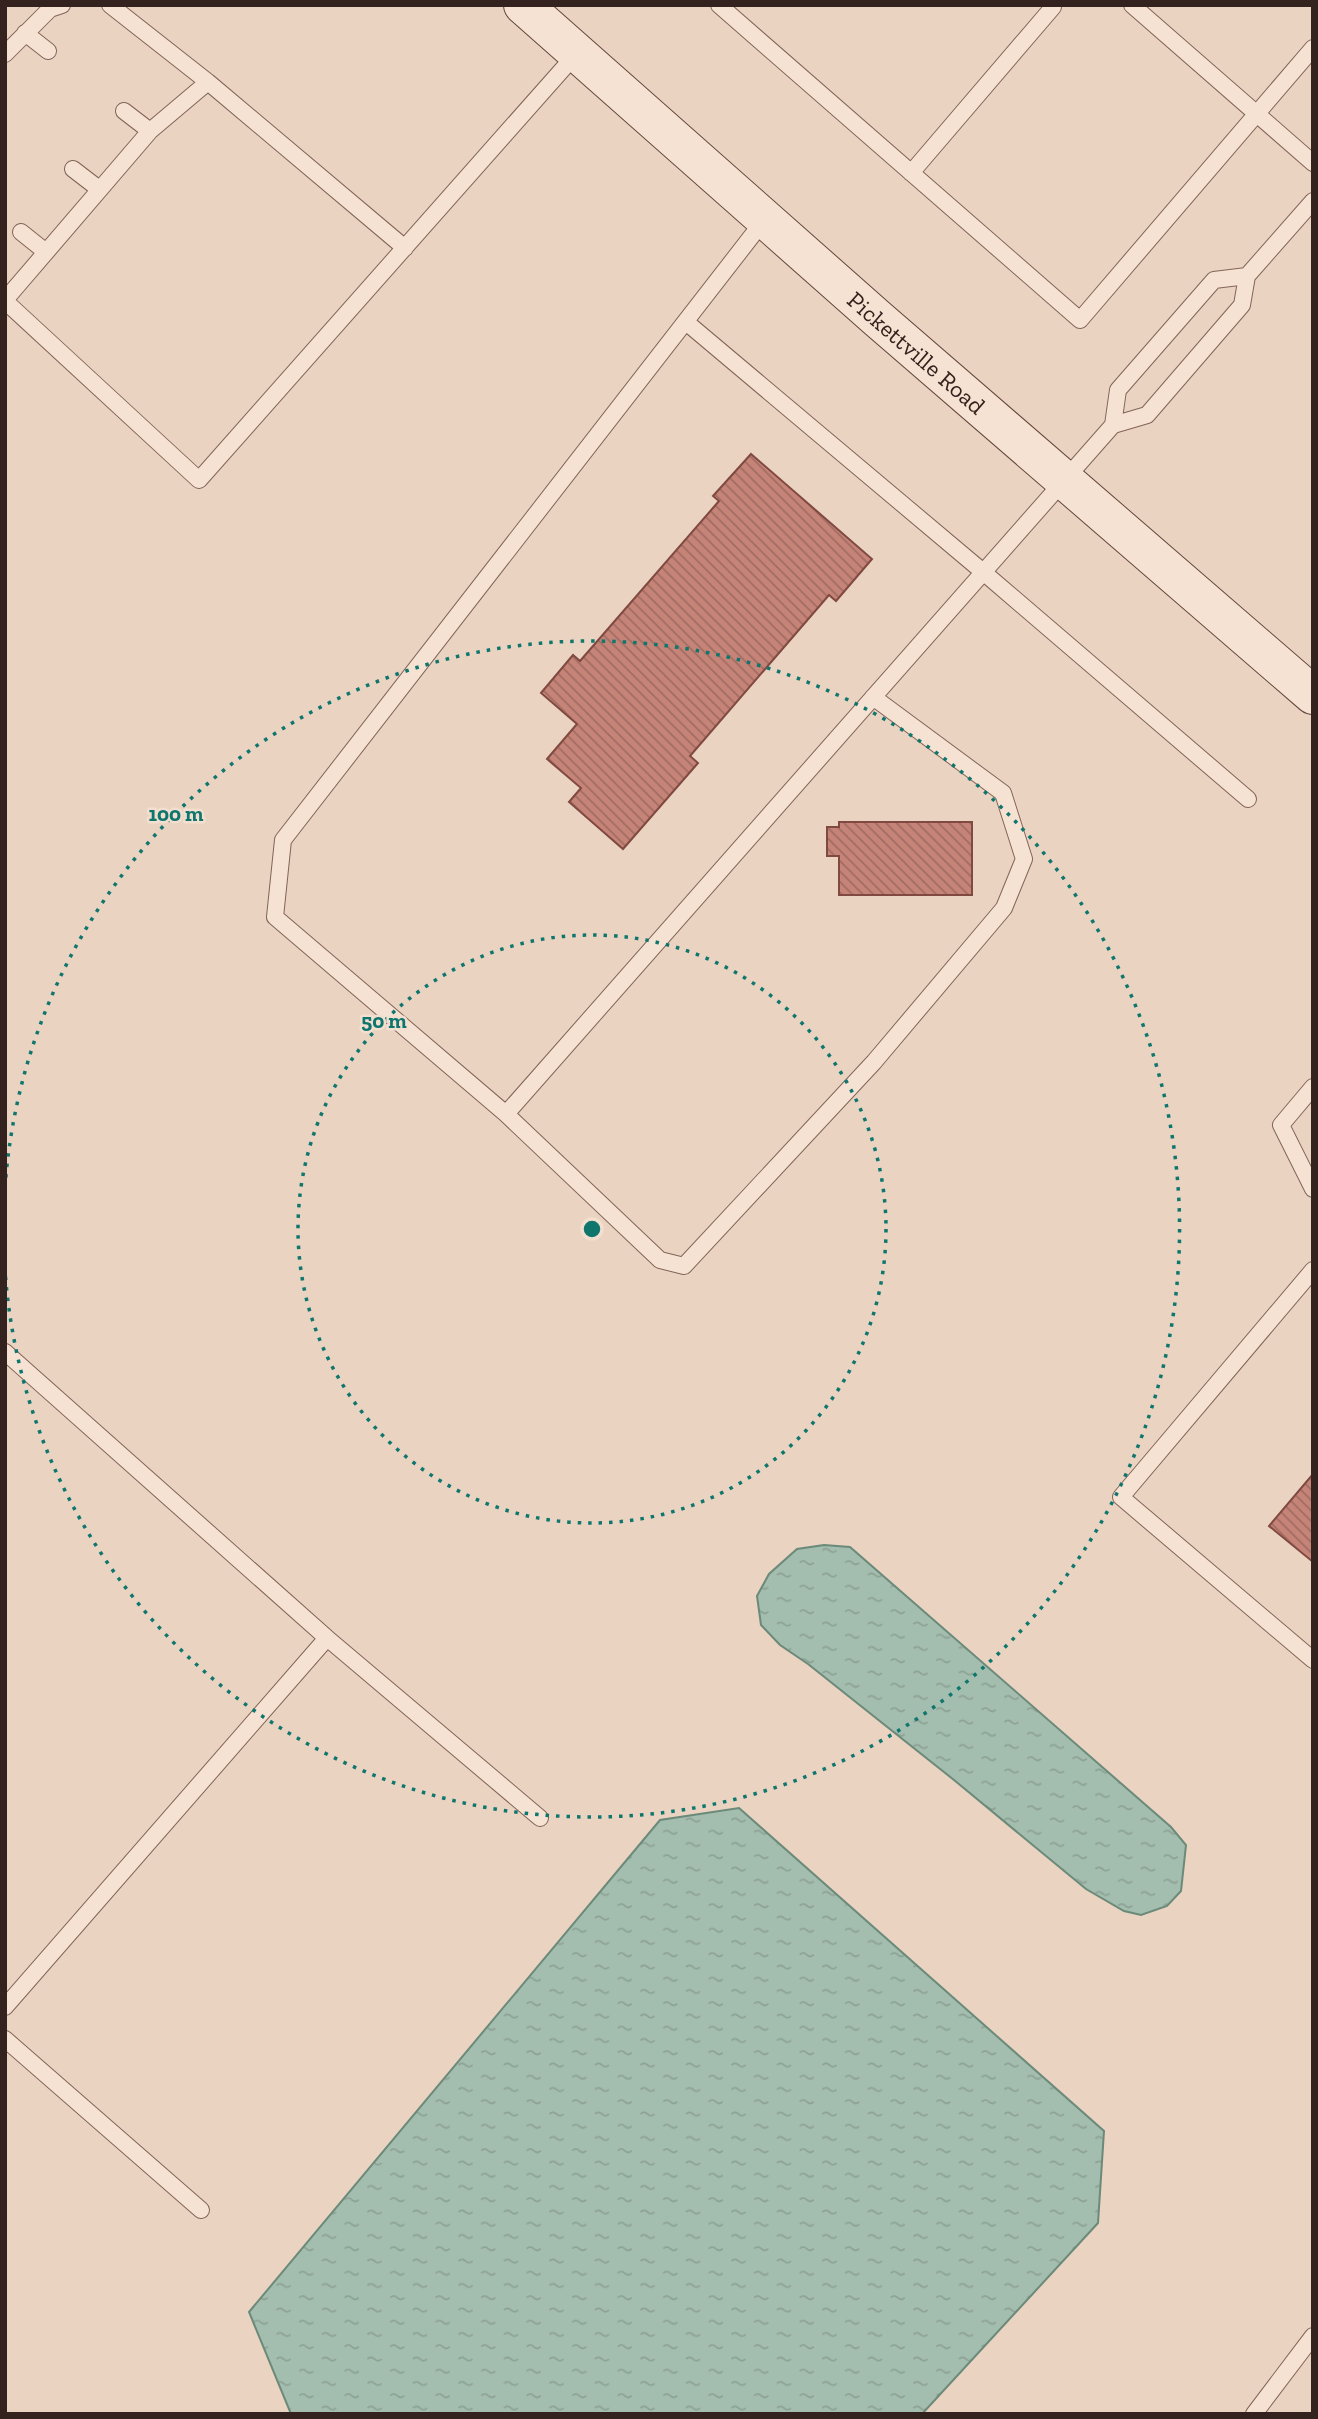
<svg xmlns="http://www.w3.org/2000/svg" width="1318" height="2419" font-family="'Zilla Slab',serif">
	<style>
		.water { fill: url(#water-ripples); stroke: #6b8a7a; stroke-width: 2 }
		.building { fill: url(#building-back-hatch); stroke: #804941; stroke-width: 2 }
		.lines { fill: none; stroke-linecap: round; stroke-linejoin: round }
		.lane-casing { stroke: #826459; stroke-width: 18 }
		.secondary-casing { stroke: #64463d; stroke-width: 40 }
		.lane { stroke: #f6e2d2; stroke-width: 16 }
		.secondary { stroke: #f6e2d2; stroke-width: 38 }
		.ring { fill: none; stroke: #0f766e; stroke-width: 3.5; stroke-dasharray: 3.5 7 }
		.labels { text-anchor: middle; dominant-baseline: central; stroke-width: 5; stroke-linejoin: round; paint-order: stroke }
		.street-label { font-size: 24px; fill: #33221d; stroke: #f2dfcf }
		.centre { fill: #0f766e; stroke: #f2dfcf; stroke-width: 3.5 }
		.ring-label { font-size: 21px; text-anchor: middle; font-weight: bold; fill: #0f766e; stroke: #f2dfcf; stroke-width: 5; stroke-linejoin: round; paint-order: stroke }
	</style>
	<defs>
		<pattern id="water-ripples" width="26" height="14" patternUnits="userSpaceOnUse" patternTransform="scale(1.75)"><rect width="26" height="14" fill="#a3bdae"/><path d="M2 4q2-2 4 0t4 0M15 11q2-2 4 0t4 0" fill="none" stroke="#8da295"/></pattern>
		<pattern id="building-back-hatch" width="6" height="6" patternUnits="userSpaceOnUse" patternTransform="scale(1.75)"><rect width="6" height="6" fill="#c68478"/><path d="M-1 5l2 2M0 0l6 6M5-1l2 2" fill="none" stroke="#a16c62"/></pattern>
	</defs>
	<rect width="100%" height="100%" fill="#ead3c0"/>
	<path class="water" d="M824 1545 850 1547 1171 1827 1186 1845 1181 1891 1167 1906 1141 1915 1124 1911 1086 1889 954 1780 808 1664 780 1645 761 1625 757 1596 769 1574 797 1549Z
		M739 1808 1104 2131 1098 2223 922 2414H291L249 2312 660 1820Z"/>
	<path class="building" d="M751 454 872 559 836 601 829 595 690 756 698 763 623 849 569 802 581 788 547 759 577 724 541 693 573 655 580 661 719 501 713 496Z
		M839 822H972V895H839V856H827V827H839Z
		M1313 1474V1562L1269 1526Z"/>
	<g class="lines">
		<g class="lane-casing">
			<path id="lane" d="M110 5 208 82
				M719 5 1080 320 1313 48
				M1132 5 1313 163
				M25 33 48 51
				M5 54 50 9 62 5
				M124 111 150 131
				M73 169 99 189
				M911 173 1053 7
				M765 219 283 840 275 917 506 1114 1113 425
				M21 232 46 252
				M1247 276 1214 280 1118 390 1113 425 1147 415 1242 305 1247 276 1313 201
				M5 300 150 131 208 82 405 248
				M5 301 199 480 577 53
				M686 322 982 571 1248 799
				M1313 1087 1281 1125 1313 1189
				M506 1114 660 1260 684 1266 874 1062 1004 908 1024 859 1003 793 873 697
				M1313 1270 1121 1497 1313 1660
				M5 1352 327 1638 5 2007
				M327 1638 540 1818
				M5 2039 201 2210
				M1254 2414 1313 2336"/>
		</g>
		<g class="secondary-casing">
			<g id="secondary">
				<path id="s1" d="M523 5 878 319 1313 695"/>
			</g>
		</g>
		<use href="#lane" class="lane"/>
		<use href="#secondary" class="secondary"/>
	</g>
	<g class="ring">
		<circle cx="592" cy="1229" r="294"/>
		<path d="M5 1188A588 588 0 1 1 5 1270"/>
	</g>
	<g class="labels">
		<g class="street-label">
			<text stroke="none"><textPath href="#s1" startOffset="525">Pickettville Road</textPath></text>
		</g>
	</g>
	<circle cx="592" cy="1229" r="10" class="centre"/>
	<g class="ring-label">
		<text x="176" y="821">100 m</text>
		<text x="384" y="1028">50 m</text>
	</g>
	<rect width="1318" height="2419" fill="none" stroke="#33221d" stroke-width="14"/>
</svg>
